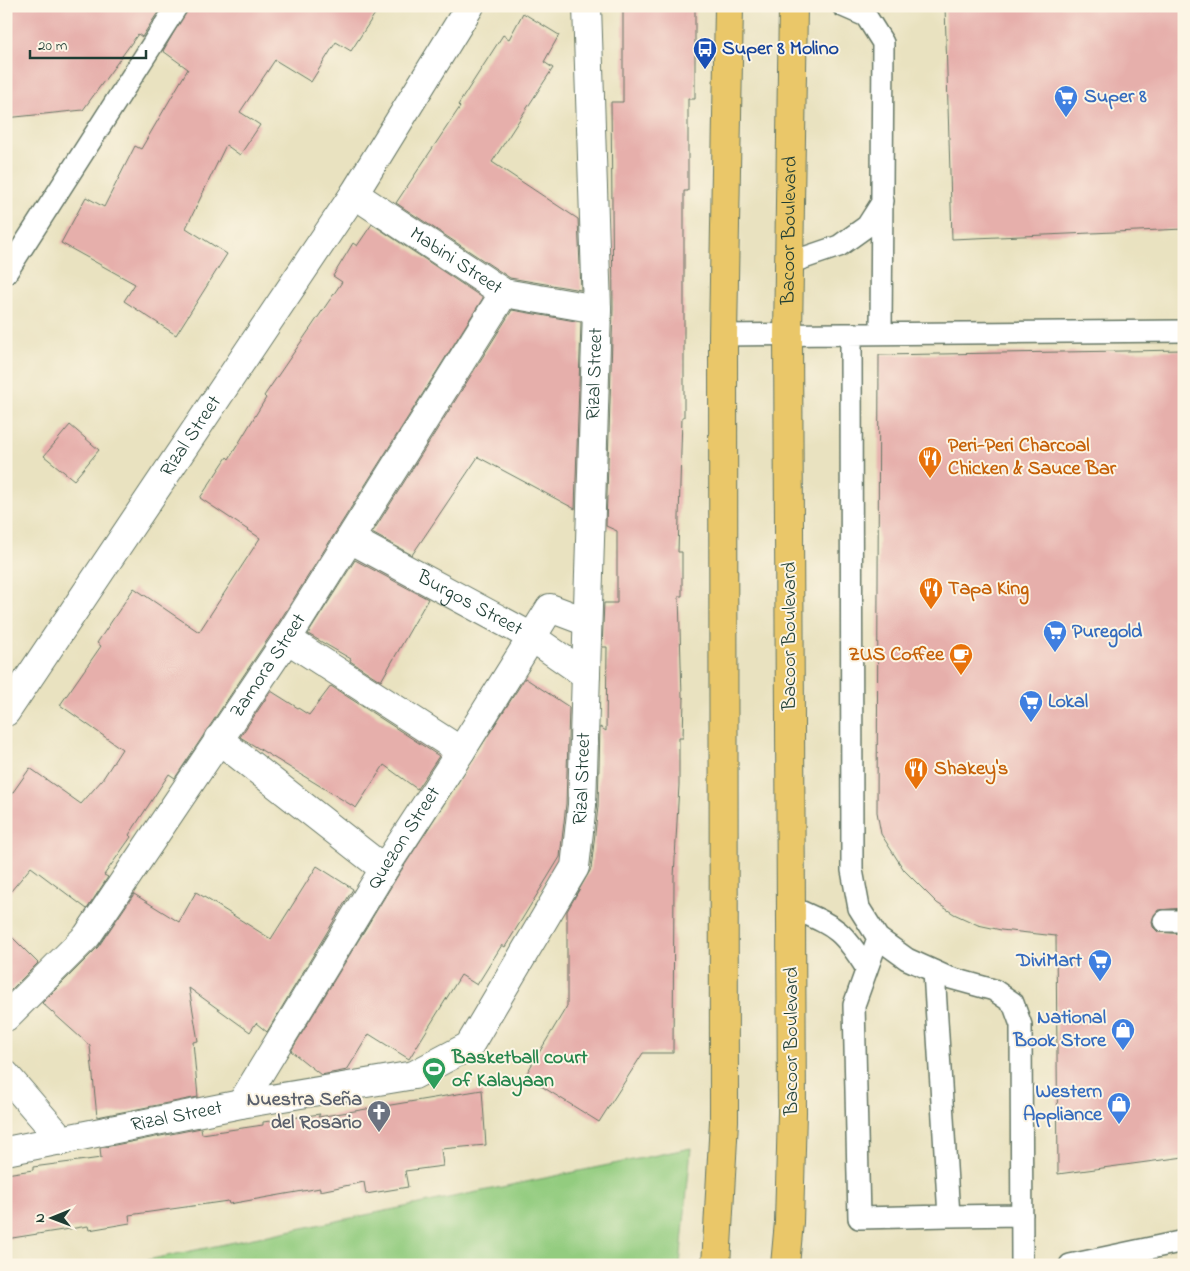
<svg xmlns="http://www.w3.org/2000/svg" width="1190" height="1271" font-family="'Indie Flower',sans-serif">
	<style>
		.green { fill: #93cc7f; stroke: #59845a }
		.building { fill: #e6afab }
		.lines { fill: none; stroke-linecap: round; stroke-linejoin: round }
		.service-casing { stroke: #667765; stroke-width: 24 }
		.minor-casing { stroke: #667765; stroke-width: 30 }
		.primary-casing { stroke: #667765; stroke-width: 30 }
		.service { stroke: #fff; stroke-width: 21 }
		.minor { stroke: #fff; stroke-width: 28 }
		.primary { stroke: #eac769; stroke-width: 28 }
		.labels { text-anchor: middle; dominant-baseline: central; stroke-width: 4; stroke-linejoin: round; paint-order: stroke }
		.transit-label { font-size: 20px; font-weight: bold; fill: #164399; stroke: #fcf5e5; text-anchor: start }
		.shop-label { font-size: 20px; font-weight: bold; fill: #366cbe; stroke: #fcf5e5; text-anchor: start }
		.street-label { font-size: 20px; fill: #1f3d34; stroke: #fcf5e5 }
		.food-label { font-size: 20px; font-weight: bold; fill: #c56008; stroke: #fcf5e5; text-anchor: start }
		.leisure-label { font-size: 20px; font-weight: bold; fill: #27864d; stroke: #fcf5e5; text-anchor: start }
		.worship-label { font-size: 20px; font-weight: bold; fill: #5b616d; stroke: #fcf5e5; text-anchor: end }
	</style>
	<rect width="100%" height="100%" fill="#fcf5e5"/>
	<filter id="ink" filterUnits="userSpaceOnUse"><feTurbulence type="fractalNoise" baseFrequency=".02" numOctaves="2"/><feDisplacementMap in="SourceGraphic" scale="10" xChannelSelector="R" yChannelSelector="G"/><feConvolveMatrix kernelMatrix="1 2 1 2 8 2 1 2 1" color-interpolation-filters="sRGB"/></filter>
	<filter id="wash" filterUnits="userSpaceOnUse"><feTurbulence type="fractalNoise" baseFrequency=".0096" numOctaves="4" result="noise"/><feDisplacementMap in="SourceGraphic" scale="20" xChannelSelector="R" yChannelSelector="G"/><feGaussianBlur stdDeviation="1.12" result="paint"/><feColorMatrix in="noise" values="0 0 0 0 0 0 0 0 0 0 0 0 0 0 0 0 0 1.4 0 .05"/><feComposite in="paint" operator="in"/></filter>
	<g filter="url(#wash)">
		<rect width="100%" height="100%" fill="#e9e2c0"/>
		<path class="green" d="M691 1148 680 1265H123Z"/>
		<g id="blocks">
			<path class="building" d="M6 6H162L142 37 138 34 83 110 6 118Z
				M189 6H380L351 51 336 42 311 82 275 60 240 112 260 125 240 155 226 145 186 228 227 254 176 335 124 301 135 284 61 243 86 197 104 207 135 146 141 149 188 69 163 51Z
				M623 6H695V99H688V191H684V417H682L678 552H682V596H679L682 697 684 698 683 738H679V785L674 877 673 1053H643L599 1122 525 1076 567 1006V911L591 869 598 807 600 727 606 731 607 647H602L604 603H617V531L606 526 613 309 611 102H623Z
				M945 6H1184V229L952 239Z
				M523 13 559 35 544 62 553 68 492 162 578 219 581 290 510 278 396 203 460 107 458 105 503 35 509 39Z
				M372 224 483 298 274 630 175 778 169 774 129 835 131 837 104 875 108 877 87 909 31 867 6 897V802L30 768 81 804 102 780 122 749 60 705 101 646 97 643 134 588 199 632 260 538 200 498 227 457 229 459 266 398 264 396 342 282 333 276 353 243 357 246Z
				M512 310 581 322 575 509 478 457 412 555 372 533Z
				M1184 350V908L1158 910 1152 921 1153 927 1158 932 1184 934V1157L1058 1174 1056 936 1001 930 978 925 954 914 937 903 904 870 881 834 877 812 879 355Z
				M70 425 99 450 74 480 44 456Z
				M355 560 428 599 381 681 350 661 351 659 308 634Z
				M525 678 569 707 566 804 560 857 505 947 502 945 477 985 461 975 409 1059 369 1034 347 1070 321 1075 291 1051 397 877Z
				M331 686 439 756 417 789 384 765 356 808 240 737 271 691 309 715Z
				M317 866 353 889 267 1032 256 1023 250 1032 189 988 198 1041 193 1042 198 1097 97 1117 90 1046 42 1003 98 947 134 894 179 922 196 892 271 939Z
				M6 931 38 963 6 995Z
				M482 1090 486 1145 441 1149 443 1166 405 1171 408 1187 366 1194 364 1182 320 1191V1188L229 1204 228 1201 129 1215 130 1223 89 1230 88 1226 6 1239V1174L33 1170V1167L101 1158 100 1148 201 1128 202 1134 263 1125V1122L320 1114 318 1117Z"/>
		</g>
	</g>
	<g filter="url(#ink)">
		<use href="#blocks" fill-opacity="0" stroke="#667765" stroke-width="1"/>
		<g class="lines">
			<g class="service-casing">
				<path id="service" d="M843 6 866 16 883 43 881 332
					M789 263 839 246 867 226 883 201
					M6 273 177 6
					M851 334 852 870 859 908 878 938 907 959 947 977 994 990 1013 1003 1021 1025 1022 1265
					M723 335 1184 331
					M791 907C835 927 841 927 867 969
					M1164 921H1184
					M878 938 854 1005 859 1218 949 1216 934 971
					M949 1216 1022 1215
					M1070 1265 1184 1241"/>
			</g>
			<g class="minor-casing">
				<g id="minor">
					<path id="s1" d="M354 194 504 293 597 309"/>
					<path id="s2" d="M350 539 530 636 586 675"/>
					<path d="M287 639 461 751"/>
					<path id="s3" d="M6 712 354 194 470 6"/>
					<path d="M218 739 384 869"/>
					<path id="s4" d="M6 1017 87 936 287 639 504 293"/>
					<path d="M6 1075 63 1141"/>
					<path id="s5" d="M241 1104 384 869 461 751 550 608 587 622"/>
					<path id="s6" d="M6 1151 241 1104 414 1075 469 1046 575 867 582 805 597 309 587 6"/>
				</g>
			</g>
			<g class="primary-casing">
				<g id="primary">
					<path d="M716 1265 724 1121 723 335 729 6"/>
					<path id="s7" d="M785 1265 789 1222 792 1112 788 335 793 6"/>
				</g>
			</g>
			<use href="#service" class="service"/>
			<use href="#minor" class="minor"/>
			<use href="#primary" class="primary"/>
		</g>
	</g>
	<defs>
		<g id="bus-pin" transform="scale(1.25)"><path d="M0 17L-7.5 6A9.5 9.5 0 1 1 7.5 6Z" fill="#1a4fb4" stroke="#fcf5e5"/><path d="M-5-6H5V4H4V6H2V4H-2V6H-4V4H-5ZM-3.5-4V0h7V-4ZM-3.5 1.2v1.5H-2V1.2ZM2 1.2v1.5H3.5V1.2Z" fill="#fff"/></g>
		<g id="supermarket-pin" transform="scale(1.25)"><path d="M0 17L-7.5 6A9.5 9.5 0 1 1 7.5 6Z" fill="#3f7fe0" stroke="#fcf5e5"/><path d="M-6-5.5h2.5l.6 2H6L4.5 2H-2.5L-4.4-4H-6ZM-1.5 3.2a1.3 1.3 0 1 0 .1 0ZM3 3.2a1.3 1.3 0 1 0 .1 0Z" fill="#fff"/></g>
		<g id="restaurant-pin" transform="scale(1.25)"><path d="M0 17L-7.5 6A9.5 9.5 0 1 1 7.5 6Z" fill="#e8710a" stroke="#fcf5e5"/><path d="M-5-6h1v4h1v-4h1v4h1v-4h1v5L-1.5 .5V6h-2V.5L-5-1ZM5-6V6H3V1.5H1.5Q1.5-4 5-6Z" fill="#fff"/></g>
		<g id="cafe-pin" transform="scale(1.25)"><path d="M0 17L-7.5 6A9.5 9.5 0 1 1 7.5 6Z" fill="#e8710a" stroke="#fcf5e5"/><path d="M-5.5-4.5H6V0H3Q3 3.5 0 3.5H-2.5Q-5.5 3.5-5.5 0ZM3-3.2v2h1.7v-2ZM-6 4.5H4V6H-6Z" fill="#fff"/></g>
		<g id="shop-pin" transform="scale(1.25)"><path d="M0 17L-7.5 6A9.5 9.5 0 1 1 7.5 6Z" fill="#3f7fe0" stroke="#fcf5e5"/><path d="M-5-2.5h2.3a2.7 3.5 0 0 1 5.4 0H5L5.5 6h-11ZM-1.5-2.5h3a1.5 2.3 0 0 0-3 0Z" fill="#fff"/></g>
		<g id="stadium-pin" transform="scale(1.25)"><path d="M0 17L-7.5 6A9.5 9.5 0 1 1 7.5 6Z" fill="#2e9e5b" stroke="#fcf5e5"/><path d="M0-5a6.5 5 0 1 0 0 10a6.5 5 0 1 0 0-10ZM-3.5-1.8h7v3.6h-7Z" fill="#fff"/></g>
		<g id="church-pin" transform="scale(1.25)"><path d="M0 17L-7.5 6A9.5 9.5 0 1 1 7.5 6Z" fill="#6b7280" stroke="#fcf5e5"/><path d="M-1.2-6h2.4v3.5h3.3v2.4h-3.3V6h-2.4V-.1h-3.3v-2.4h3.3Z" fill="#fff"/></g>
	</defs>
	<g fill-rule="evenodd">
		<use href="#bus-pin" x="705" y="49"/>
		<use href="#supermarket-pin" x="1066" y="97"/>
		<use href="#restaurant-pin" x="930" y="458"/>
		<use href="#restaurant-pin" x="931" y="589"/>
		<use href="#supermarket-pin" x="1055" y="632"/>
		<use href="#cafe-pin" x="961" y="655"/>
		<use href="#supermarket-pin" x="1031" y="702"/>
		<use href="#restaurant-pin" x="916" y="769"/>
		<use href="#supermarket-pin" x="1100" y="961"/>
		<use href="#shop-pin" x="1123" y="1030"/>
		<use href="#stadium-pin" x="434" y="1069"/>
		<use href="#shop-pin" x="1119" y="1104"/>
		<use href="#church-pin" x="379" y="1112"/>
	</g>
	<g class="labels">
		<g class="transit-label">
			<text x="722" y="49">Super 8 Molino</text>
		</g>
		<g class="shop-label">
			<text x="1084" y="97">Super 8</text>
			<text x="1072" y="632">Puregold</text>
			<text x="1048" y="702">Lokal</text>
			<text x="1082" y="961" text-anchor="end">DiviMart</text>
			<text x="1106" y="1018" text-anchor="end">National<tspan x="1106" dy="23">Book Store</tspan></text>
			<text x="1102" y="1092" text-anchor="end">Western<tspan x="1102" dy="23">Appliance</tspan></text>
		</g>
		<g class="street-label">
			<text stroke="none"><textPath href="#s7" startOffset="1035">Bacoor Boulevard</textPath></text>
			<text stroke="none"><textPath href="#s1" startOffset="122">Mabini Street</textPath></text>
			<text stroke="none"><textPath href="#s6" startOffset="1179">Rizal Street</textPath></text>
			<text stroke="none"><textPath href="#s3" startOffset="332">Rizal Street</textPath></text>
			<text stroke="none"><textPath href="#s2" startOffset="136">Burgos Street</textPath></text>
			<text transform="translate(790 636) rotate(-90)">Bacoor Boulevard</text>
			<text stroke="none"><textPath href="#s4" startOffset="440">Zamora Street</textPath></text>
			<text stroke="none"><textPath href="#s6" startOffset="774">Rizal Street</textPath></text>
			<text stroke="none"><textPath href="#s5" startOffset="312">Quezon Street</textPath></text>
			<text transform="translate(792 1041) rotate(-90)">Bacoor Boulevard</text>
			<text stroke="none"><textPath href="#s6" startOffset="174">Rizal Street</textPath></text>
		</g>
		<g class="food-label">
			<text x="948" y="446">Peri-Peri Charcoal<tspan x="948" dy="23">Chicken &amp; Sauce Bar</tspan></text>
			<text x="948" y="589">Tapa King</text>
			<text x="944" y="655" text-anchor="end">ZUS Coffee</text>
			<text x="934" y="769">Shakey's</text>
		</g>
		<g class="leisure-label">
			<text x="452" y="1058">Basketball court<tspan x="452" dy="23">of Kalayaan</tspan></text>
		</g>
		<g class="worship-label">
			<text x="362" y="1100">Nuestra Seña<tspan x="362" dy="23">del Rosario</tspan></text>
		</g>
	</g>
	<rect width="1190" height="1271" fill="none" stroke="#fcf5e5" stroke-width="25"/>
	<g transform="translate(52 1218) rotate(269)" stroke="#fcf5e5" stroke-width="4" paint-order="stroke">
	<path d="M0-4L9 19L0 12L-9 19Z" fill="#1f3d34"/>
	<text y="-8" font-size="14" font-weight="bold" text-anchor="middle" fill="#1f3d34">N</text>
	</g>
	<path d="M30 50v8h116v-8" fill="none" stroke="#1f3d34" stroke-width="2.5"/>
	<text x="38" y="50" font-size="15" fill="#1f3d34" stroke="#fcf5e5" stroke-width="4" paint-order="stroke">20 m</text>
</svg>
